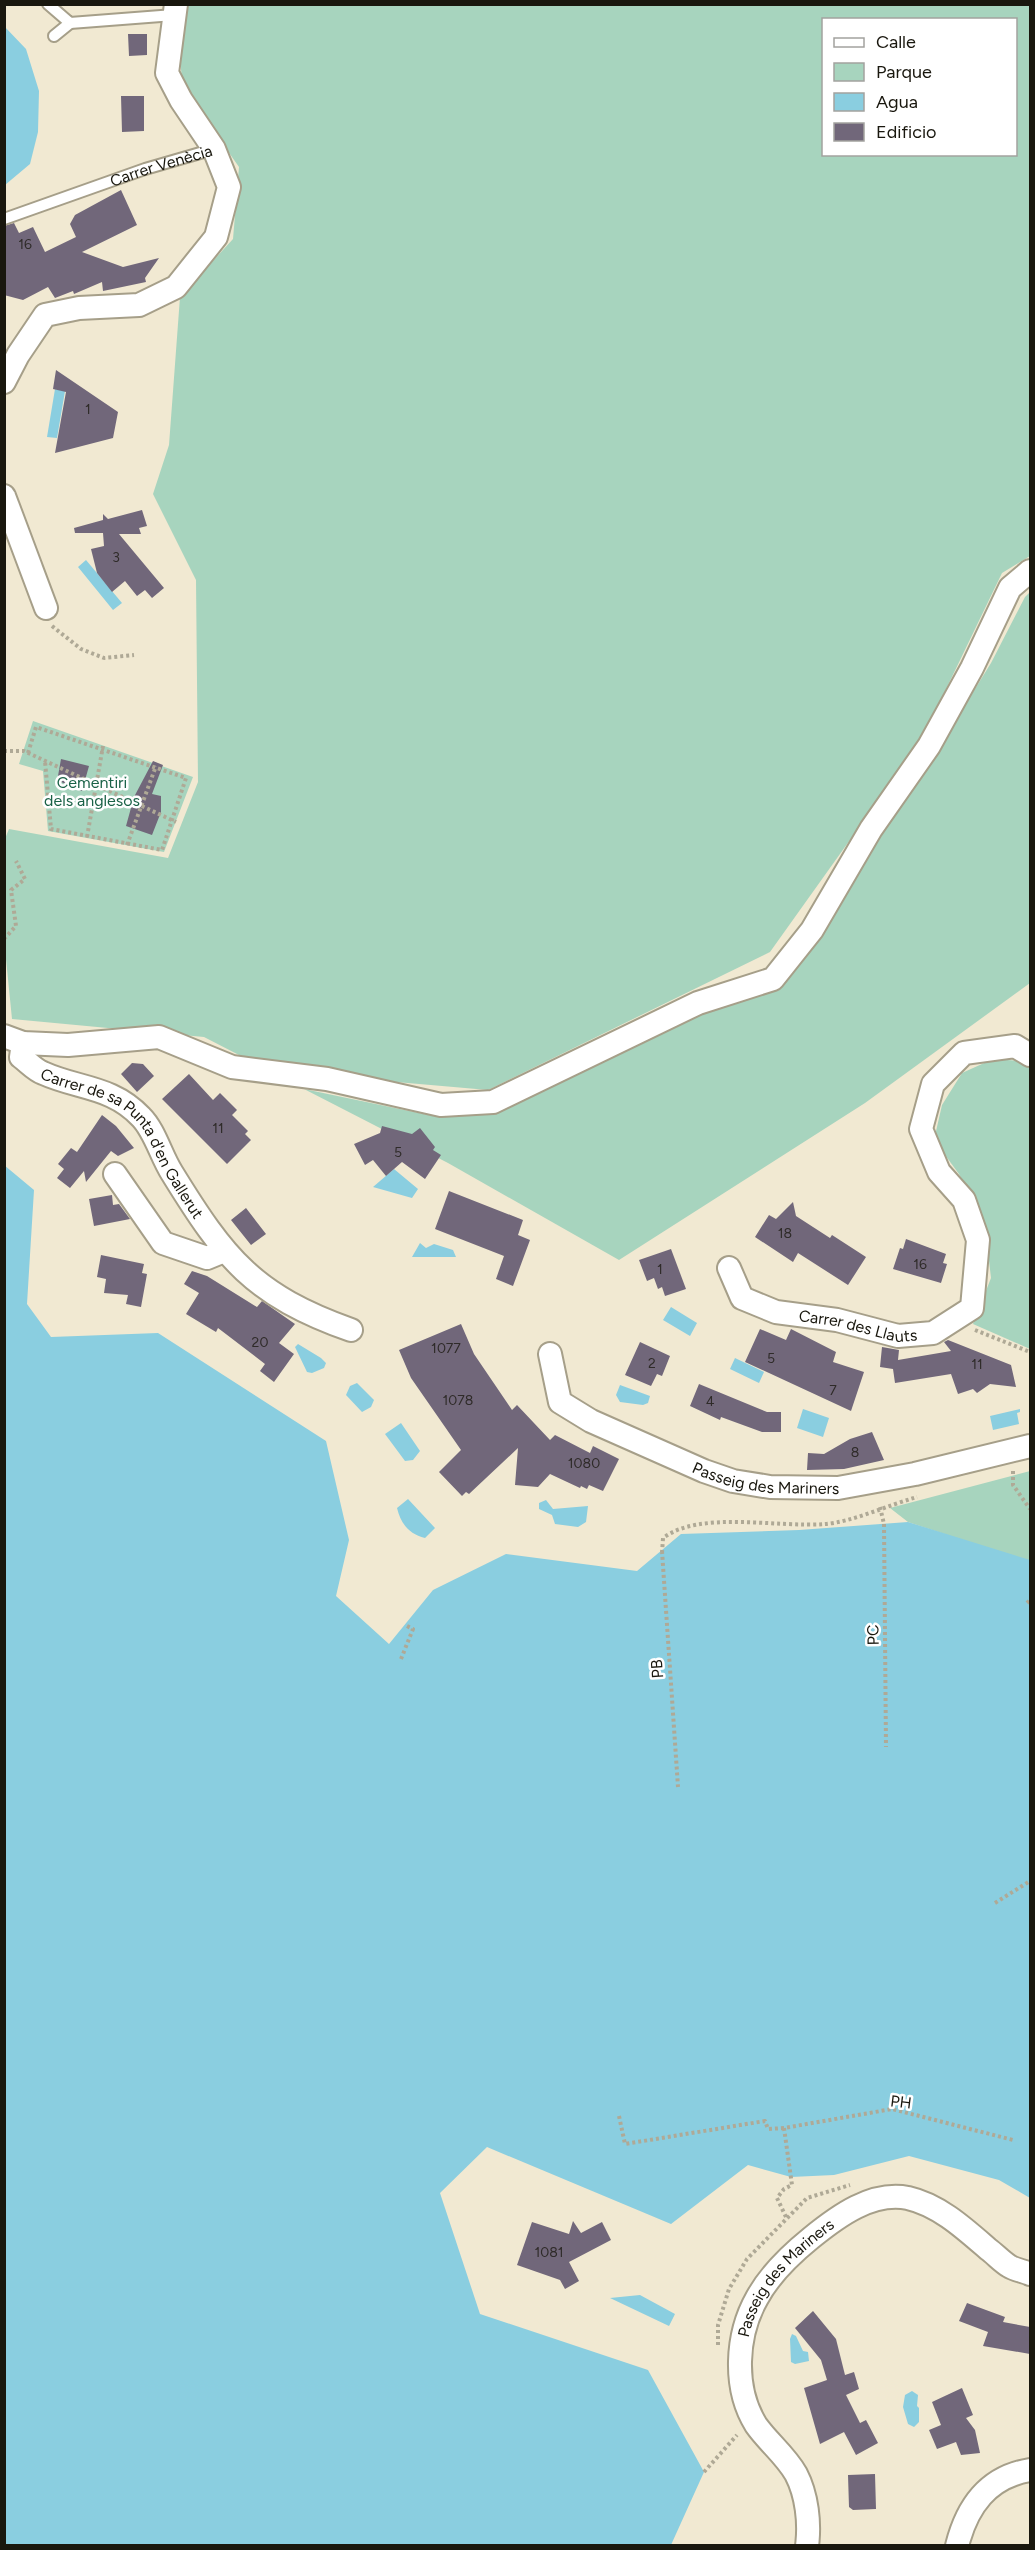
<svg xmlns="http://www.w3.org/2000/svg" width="1035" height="2550" font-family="Figtree,sans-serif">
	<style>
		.green { fill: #a7d4be; fill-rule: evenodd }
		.water { fill: #8acee0 }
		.building { fill: #71677a }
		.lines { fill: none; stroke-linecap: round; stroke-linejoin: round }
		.lane-casing { stroke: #a69f89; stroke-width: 14 }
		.street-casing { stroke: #a69f89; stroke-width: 26 }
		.path { stroke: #afa996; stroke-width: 4; stroke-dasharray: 3 3; stroke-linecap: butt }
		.lane { stroke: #fff; stroke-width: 10 }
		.street { stroke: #fff; stroke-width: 22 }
		.labels { text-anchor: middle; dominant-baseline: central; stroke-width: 5; stroke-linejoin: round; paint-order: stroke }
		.number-label { font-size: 14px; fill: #2f2b29 }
		.street-label { font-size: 16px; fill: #19170e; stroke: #fff }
		.park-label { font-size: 16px; fill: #1a6247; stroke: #fff }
	</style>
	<rect width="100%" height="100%" fill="#f1e9d2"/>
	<path class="green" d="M180 5H1030V556L1002 573 922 739 770 952 488 1090 270 1071 204 1037 12 1019 4 939V841L9 829 168 858 198 782 196 580 153 494 169 445 180 297 233 239 239 167 183 87 177 34ZM824 20H1016V154H824Z
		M1030 592V983L865 1103 619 1260 448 1163 304 1089 438 1117 495 1109 710 1010 783 985 936 752 991 663 1025 597Z
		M33 721 193 777 164 852 48 831 43 771 19 764Z
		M993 1059 1022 1061 1030 1066V1349L973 1324 991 1278 985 1226 959 1174 934 1140 942 1105 962 1073Z
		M1030 1471 1029 1562 908 1522 890 1508Z"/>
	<path class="water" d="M4 26 26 49 39 91 38 132 30 164 5 185Z
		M55 389 65 391 57 438 47 437Z
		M86 560 122 603 113 610 78 567Z
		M4 1165 34 1190 27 1304 51 1337 158 1333 326 1441 349 1540 336 1596 389 1644 433 1590 506 1554 637 1571 681 1534 799 1530 908 1522 1030 1560V2198L999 2180 909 2156 834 2175 791 2177 748 2165 671 2224 487 2147 440 2193 480 2314 648 2370 704 2472 671 2545H5Z
		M394 1169 418 1189 412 1198 373 1187Z
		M420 1243 426 1248 434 1244 453 1250 456 1257H412Z
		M671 1307 697 1323 690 1336 663 1320Z
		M298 1344 321 1358 326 1363 324 1368 312 1373 307 1372 295 1347Z
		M735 1358 764 1372 759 1383 730 1369Z
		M357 1383 374 1400 371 1407 362 1412 346 1395 350 1386Z
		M620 1385 650 1396 648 1403 643 1405 620 1402 616 1395Z
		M803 1409 829 1418 823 1437 797 1428Z
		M1020 1409V1412L1017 1413 1019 1424 993 1430 990 1416Z
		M401 1423 420 1451 413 1460 405 1461 385 1434Z
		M408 1499 435 1528 425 1538C409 1534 401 1524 397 1508Z
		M546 1500 553 1509 588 1506 586 1522 578 1527 555 1524 552 1515 539 1509V1503Z
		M640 2295 675 2314 669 2326 610 2298Z
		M792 2334 796 2336 803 2351 808 2352 809 2361 795 2364 791 2362 790 2339Z
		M912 2391 918 2395 917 2406 919 2408V2422L914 2427 908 2424 903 2407 905 2395Z"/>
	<path class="building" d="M128 34H147V55L129 56Z
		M121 96H144V131L122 132Z
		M121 190 137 225 82 252 123 267 159 258 145 278 146 282 103 291 102 282 74 294 73 291 55 298 48 287 23 300 4 295V226L14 223 19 233 33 227 45 252 76 237 70 224 75 215Z
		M56 370 118 412 113 438 55 453 66 392 53 389Z
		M142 510 147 526 139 528 141 534H119L164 588 152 598 145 590 137 596 125 581 112 592 97 573 91 549 104 546 103 533H75L74 528 103 520V514L108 519Z
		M61 759 89 766 82 791 61 782 63 778 58 776Z
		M153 761 163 765 152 794 161 796V812L152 835 126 826 134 797Z
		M132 1063 143 1064 154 1076 137 1092 121 1074Z
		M189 1074 213 1100 220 1093 237 1110 232 1115 248 1131 245 1134 251 1140 227 1164 162 1099Z
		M102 1115 116 1126 134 1148 118 1156 111 1151 86 1182 84 1171 70 1188 57 1178 64 1169 58 1164 71 1148 77 1152Z
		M382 1126 412 1134 420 1128 435 1147 433 1150 441 1155 425 1179 402 1162 386 1176 373 1160 365 1165 354 1144 380 1133Z
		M449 1191 523 1220 518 1235 530 1240 513 1286 496 1279 504 1256 435 1229Z
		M112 1195 113 1205 119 1204 130 1219 94 1226 89 1199Z
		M793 1202 796 1216 830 1238 832 1235 866 1257 848 1285 798 1253 793 1262 755 1237 769 1215 776 1219Z
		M246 1208 266 1234 251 1245 231 1220Z
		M906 1239 946 1254 943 1263 947 1264 941 1283 893 1269 900 1248 903 1249Z
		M671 1249 686 1289 665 1296 662 1287 658 1289 654 1278 647 1281 639 1260Z
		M101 1255 144 1264 142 1273 147 1274 141 1307 126 1304 128 1295 104 1293 106 1279 97 1277Z
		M192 1271 207 1276 257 1307 262 1301 295 1324 279 1343 294 1354 274 1382 260 1371 265 1364 218 1328 216 1332 186 1314 199 1293 184 1284Z
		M461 1324 474 1354 512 1410 517 1405 550 1440 555 1435 590 1453 593 1446 619 1459 603 1491 589 1485 587 1489 581 1486 580 1488 550 1474 538 1487 515 1485 518 1448 469 1494 466 1492 462 1496 439 1472 461 1450 411 1378 399 1350Z
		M760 1329 786 1340 791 1329 836 1352 833 1362 864 1372 851 1411 745 1362Z
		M948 1340 1011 1365 1016 1387 990 1384 977 1393 973 1389 958 1394 951 1374 895 1383 893 1369 880 1367 882 1347 899 1350 898 1360 951 1351 944 1342Z
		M640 1342 670 1356 662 1376 657 1374 651 1386 625 1375Z
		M699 1384 767 1412H781V1432H762L721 1417 720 1420 690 1406Z
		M872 1432 884 1460 844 1469 807 1470 808 1453 824 1454 850 1439Z
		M573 2221 581 2233 602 2222 611 2240 569 2262 579 2281 565 2289 560 2280 517 2265 532 2222 569 2234Z
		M967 2303 1005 2317 1003 2322 1030 2327V2354L983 2346 988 2332 959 2321Z
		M813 2311 836 2339 845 2375 854 2372 859 2389 846 2395 860 2423 866 2420 878 2443 856 2455 844 2432 820 2444 804 2388 827 2380 821 2360 795 2328Z
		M962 2388 973 2415 966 2418 975 2430 980 2453 961 2455 956 2442 937 2449 929 2430 941 2425 932 2402Z
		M875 2474 876 2509 853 2510 849 2507 848 2475Z"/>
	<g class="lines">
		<g class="lane-casing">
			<g id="lane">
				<path d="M48 4 70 23 174 15"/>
				<path d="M54 36 70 23"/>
				<path id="s1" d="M4 219 145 169 214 149"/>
			</g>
		</g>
		<g class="street-casing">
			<g id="street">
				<path d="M4 382 18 355 45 315 79 308 139 305 176 287 216 237 229 187 214 149 181 100 167 73 176 4"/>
				<path d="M4 496 46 608"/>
				<path d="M4 1036 23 1043 68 1045 159 1037 232 1067 327 1079 441 1105 493 1102 698 1003 773 979 812 930 871 829 929 746 972 668 1010 588 1030 571"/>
				<path id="s2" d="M23 1043 21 1057C28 1062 35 1070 43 1073 78 1089 112 1086 141 1117 155 1131 161 1156 172 1173 225 1259 253 1295 351 1330"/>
				<path d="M115 1174 163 1243 207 1258 224 1251"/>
				<path id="s3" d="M729 1268 742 1298 776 1312 837 1320 898 1336 933 1333 972 1308 978 1240 964 1200 939 1172 921 1129 933 1084 964 1053 1015 1046 1030 1055"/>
				<path id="s4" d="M550 1354 560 1402 591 1421 704 1471 733 1481 770 1487 838 1488 915 1474 1030 1446"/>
				<path id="s5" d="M807 2546C810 2523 807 2495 796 2474 786 2456 768 2442 756 2425 733 2388 736 2335 757 2298 770 2274 790 2255 811 2238 838 2216 872 2191 908 2198 939 2205 965 2229 988 2249 995 2254 1002 2262 1009 2266 1015 2270 1024 2271 1030 2274"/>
				<path d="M957 2546C967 2506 988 2477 1030 2470"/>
			</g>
		</g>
		<path class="path" d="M52 626 81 649 104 658 134 655
			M4 751H24L176 822
			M28 753 36 727 186 778 162 850 51 829 45 761
			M87 837 103 746
			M127 845 156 766
			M4 939 16 926 11 890 25 879 16 861
			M4 939V959
			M975 1330 1030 1352
			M1013 1471V1485L1030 1509
			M880 1507 884 1524
			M884 1524 886 1747
			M662 1551 678 1787
			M662 1553 663 1538C700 1510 778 1528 825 1524 852 1522 889 1505 917 1497
			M1027 1603 1030 1600
			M401 1659 413 1629 405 1625
			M995 1903 1030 1881
			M619 2116 625 2144 765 2121 768 2129 784 2128
			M786 2217 777 2198 784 2189 792 2185 784 2128 892 2109 1013 2140
			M718 2345V2325L729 2289 747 2259 807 2198 850 2185
			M704 2472 737 2435"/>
		<use href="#lane" class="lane"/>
		<use href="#street" class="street"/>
	</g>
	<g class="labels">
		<g class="number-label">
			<text x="25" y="244">16</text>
			<text x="88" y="409">1</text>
			<text x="116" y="557">3</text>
			<text x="218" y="1128">11</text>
			<text x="398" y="1152">5</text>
			<text x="785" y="1233">18</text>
			<text x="920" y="1264">16</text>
			<text x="660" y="1269">1</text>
			<text x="260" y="1342">20</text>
			<text x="446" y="1348">1077</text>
			<text x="771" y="1358">5</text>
			<text x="652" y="1363">2</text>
			<text x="977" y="1364">11</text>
			<text x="833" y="1390">7</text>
			<text x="458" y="1400">1078</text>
			<text x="710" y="1401">4</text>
			<text x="855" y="1452">8</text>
			<text x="584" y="1463">1080</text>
			<text x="549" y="2252">1081</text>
		</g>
		<g class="street-label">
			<text stroke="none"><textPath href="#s1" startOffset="166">Carrer Venècia</textPath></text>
			<text stroke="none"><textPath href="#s2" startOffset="153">Carrer de sa Punta d'en Gallerut</textPath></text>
			<text stroke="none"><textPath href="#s3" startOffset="153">Carrer des Llauts</textPath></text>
			<text stroke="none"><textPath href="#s4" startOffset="272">Passeig des Mariners</textPath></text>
			<text transform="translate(873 1635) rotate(-91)">PC</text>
			<text transform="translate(657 1669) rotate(-94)">PB</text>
			<text transform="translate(901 2102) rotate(7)">PH</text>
			<text stroke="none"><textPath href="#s5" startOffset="303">Passeig des Mariners</textPath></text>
		</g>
		<g class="park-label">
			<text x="92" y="782">Cementiri<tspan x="92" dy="18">dels anglesos</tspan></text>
		</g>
	</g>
	<rect width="1035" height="2550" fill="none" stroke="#19170e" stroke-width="12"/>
	<rect x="822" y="18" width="195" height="138" fill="#ffffff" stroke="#a3a29f" stroke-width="1.5"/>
	<rect x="834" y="38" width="30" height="9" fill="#ffffff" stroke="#a3a29f" stroke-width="1.5"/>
	<text x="876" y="48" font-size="18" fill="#19170e">Calle</text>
	<rect x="834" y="63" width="30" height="18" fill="#a7d4be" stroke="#a3a29f" stroke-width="1.5"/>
	<text x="876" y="78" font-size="18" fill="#19170e">Parque</text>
	<rect x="834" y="93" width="30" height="18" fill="#8acee0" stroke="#a3a29f" stroke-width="1.5"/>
	<text x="876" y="108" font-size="18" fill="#19170e">Agua</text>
	<rect x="834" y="123" width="30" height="18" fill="#71677a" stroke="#a3a29f" stroke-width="1.5"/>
	<text x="876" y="138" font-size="18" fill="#19170e">Edificio</text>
</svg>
